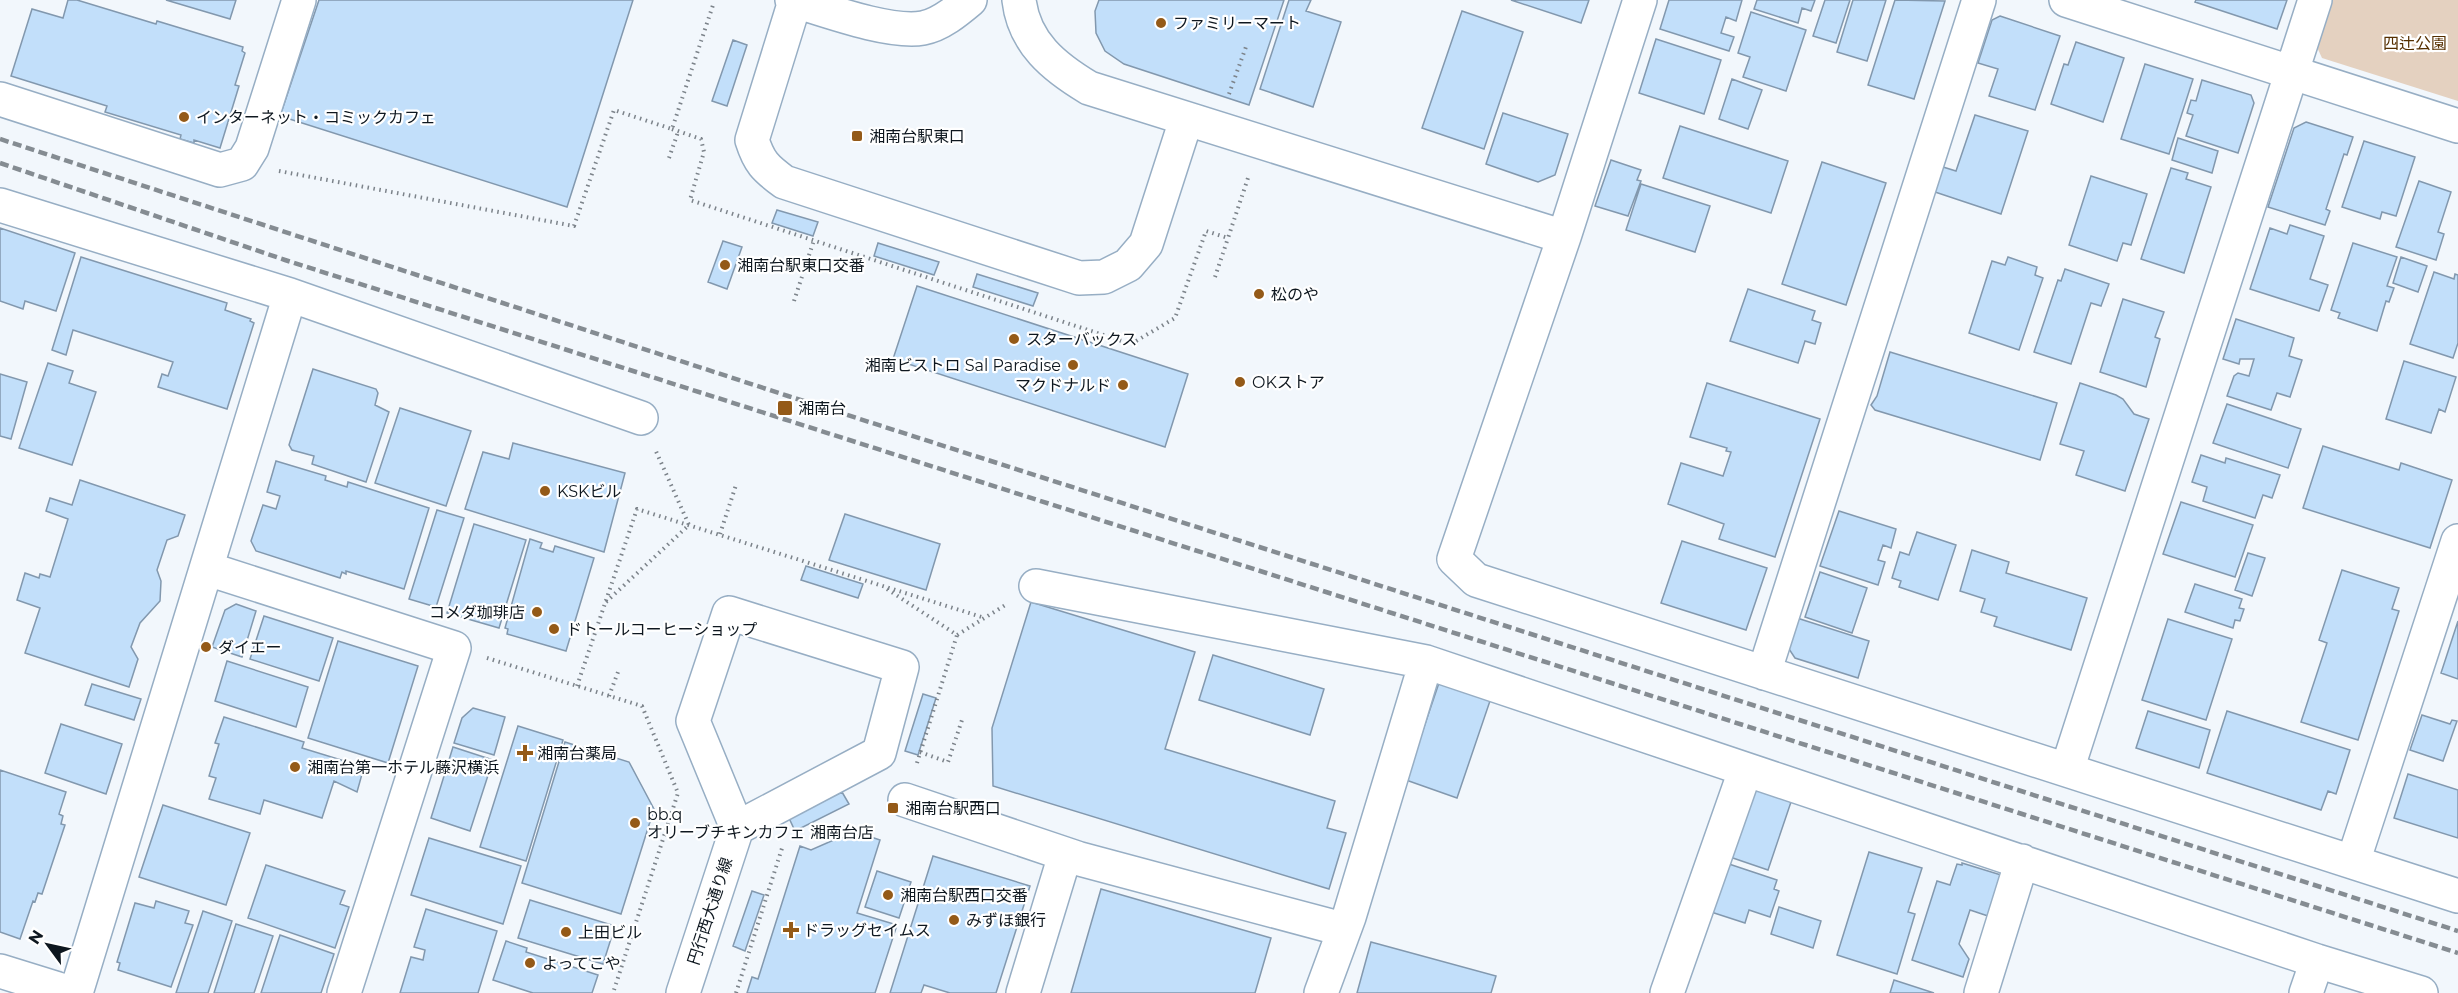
<svg xmlns="http://www.w3.org/2000/svg" width="2458" height="993" font-family="Montserrat,'Noto Sans JP',sans-serif">
	<style>
		.green { fill: #e4d1c0 }
		.building { fill: #c2dffa; stroke: #8298ae; stroke-width: 1.5 }
		.lines { fill: none; stroke-linecap: round; stroke-linejoin: round }
		.minor-casing { stroke: #97aec4; stroke-width: 36 }
		.path { stroke: #7c838a; stroke-width: 4; stroke-dasharray: 1.5 4.5; stroke-linecap: butt }
		.minor { stroke: #fff; stroke-width: 33 }
		.rail { stroke: #858c92; stroke-width: 4.5; stroke-dasharray: 9 4.5; stroke-linecap: butt }
		.poi-dot { fill: #945a18; stroke: #fff; stroke-width: 2 }
		.labels { text-anchor: middle; dominant-baseline: central; stroke-width: 4.5; stroke-linejoin: round; paint-order: stroke }
		.poi-label { font-size: 16px; fill: #0e171f; stroke: #fff; text-anchor: start }
		.park-label { font-size: 16px; fill: #552f00; stroke: #fff }
		.street-label { font-size: 16px; fill: #0e171f; stroke: #fff }
	</style>
	<rect width="100%" height="100%" fill="#f2f7fc"/>
	<path class="green" d="M2330 0H2458V101L2322 58 2316 45Z"/>
	<path class="building" d="M68 0H77L156 24 157 21 243 47 242 51 245 53 235 85 239 86 220 148 194 140V143L180 139 181 135 105 112 107 106 11 76 32 9 63 18Z
		M166 0H236L230 19Z
		M319 0H633L567 207 280 116Z
		M1099 0H1284L1249 105 1124 64 1105 51 1096 33 1095 11Z
		M1289 0H1311L1306 11 1341 22 1313 107 1260 89Z
		M1511 0H1589L1581 23Z
		M1669 0H1742L1736 21 1726 17 1721 33 1734 37 1729 51 1660 29Z
		M1757 0H1815L1811 11 1802 8 1798 23 1754 9Z
		M1825 0H1850L1836 43 1813 36Z
		M1853 0H1886L1867 61 1837 52Z
		M1895 0 1945 1 1914 99 1868 85Z
		M2196 0H2287L2277 29 2195 2Z
		M1462 11 1523 32 1484 149 1422 128Z
		M1751 12 1806 30 1786 91 1743 77 1750 57 1738 53Z
		M2000 16 2060 36 2035 110 1989 96 1998 69 1978 63 1992 20Z
		M1656 39 1721 60 1704 114 1639 93Z
		M733 40 747 45 727 106 712 101Z
		M2076 42 2124 58 2103 122 2051 104 2064 64 2068 65Z
		M2145 64 2193 79 2169 154 2121 139Z
		M1732 79 1762 90 1748 129 1719 119Z
		M2202 80 2251 95 2254 103 2238 153 2186 136 2193 115 2187 113 2191 100 2196 101Z
		M1503 113 1568 134 1555 175 1538 182 1486 164Z
		M1975 115 2028 131 2001 214 1935 192 1943 167 1956 171Z
		M2306 122 2353 137 2347 155 2344 154 2326 209 2330 211 2325 225 2268 207 2294 128Z
		M1680 126 1788 161 1771 213 1663 178Z
		M2178 138 2218 151 2212 173 2172 160Z
		M2364 141 2415 157 2396 216 2382 212 2380 219 2342 207Z
		M1611 160 1641 170 1637 180 1641 181 1628 216 1595 206Z
		M1822 162 1886 183 1846 305 1782 284Z
		M2171 168 2188 173 2186 179 2211 187 2184 273 2141 259Z
		M2091 176 2147 194 2131 245 2123 243 2117 261 2069 245Z
		M2419 181 2451 192 2438 232 2444 234 2436 260 2396 247Z
		M1641 184 1710 206 1695 252 1626 230Z
		M777 210 818 222 813 236 772 223Z
		M2290 225 2324 236 2310 279 2328 285 2319 311 2250 289 2270 228 2287 234Z
		M0 228 75 253 56 311 25 301 23 309 0 301Z
		M723 241 742 247 727 289 708 282Z
		M878 243 939 262 934 275 874 256Z
		M2353 243 2397 257 2387 286 2394 288 2389 302 2386 301 2377 331 2338 318 2340 313 2331 310Z
		M81 257 227 303 225 310 251 319 250 321 254 323 227 409 158 387 162 374 168 376 173 362 73 330 66 355 52 350Z
		M2008 257 2037 267 2035 275 2043 278 2019 350 1969 333 1992 261 2005 265Z
		M2401 257 2427 266 2418 292 2393 283Z
		M2065 269 2109 284 2101 306 2091 303 2071 364 2034 352 2058 280 2061 281Z
		M2434 272 2454 279 2455 274 2458 275V343L2453 358 2410 344Z
		M977 274 1038 293 1033 306 973 287Z
		M917 286 1188 374 1165 447 893 359Z
		M1748 289 1815 311 1812 320 1821 323 1815 344 1805 341 1798 363 1730 341Z
		M2123 299 2164 312 2155 337 2160 339 2146 387 2100 372Z
		M2236 319 2294 338 2289 356 2302 360 2290 397 2277 393 2271 410 2227 396 2234 376 2238 373 2249 376 2254 359H2240L2239 364 2223 359Z
		M1890 352 2057 403 2040 460 1875 410 1871 405 1877 396Z
		M2404 361 2456 377 2445 412 2439 409 2431 433 2386 419Z
		M48 363 73 371 69 383 96 392 72 465 19 448Z
		M313 369 376 389 378 393 375 405 389 412 366 482 312 464 314 456 292 450 289 445Z
		M0 374 27 382 11 439 0 436Z
		M1707 383 1820 419 1775 557 1719 539 1724 524 1668 504 1681 463 1723 476 1731 452 1726 451 1727 448 1690 437Z
		M2080 383 2116 395 2123 399 2134 414 2149 419 2125 491 2076 475 2084 451 2060 444Z
		M2227 404 2301 429 2288 468 2213 443Z
		M400 408 471 431 446 506 375 483Z
		M513 443 625 473 604 552 465 509 483 452 509 459Z
		M2323 446 2399 470 2401 463 2452 480 2430 548 2303 508Z
		M2201 455 2225 463 2226 458 2280 475 2272 498 2263 495 2255 518 2203 501 2207 487 2192 482Z
		M276 461 326 476 325 480 347 487 348 482 429 508 404 589 346 571V574L342 572 340 578 256 551 251 541 263 505 276 509 280 496 267 492Z
		M80 480 185 515 178 536 167 540 157 570 161 581 160 601 140 623 131 647 138 659 129 687 25 653 40 608 17 600 25 573 39 578 40 574 50 577 68 519 46 511 50 498 72 505Z
		M2181 502 2253 525 2235 577 2163 554Z
		M437 510 464 518 436 607 409 599Z
		M1839 511 1896 529 1891 548 1883 545 1878 560 1885 562 1878 585 1820 566Z
		M845 514 940 544 926 590 829 560Z
		M474 524 526 540 499 628 447 613Z
		M1917 532 1956 545 1938 600 1899 587 1901 581 1892 578 1900 552 1909 555Z
		M530 539 542 543 540 548 553 552 555 546 594 558 566 651 507 634 508 629 505 628Z
		M1682 541 1767 568 1746 630 1661 603Z
		M1972 550 2009 562 2006 573 2087 598 2071 650 1994 626 1997 617 1981 612 1985 599 1960 591Z
		M2248 553 2265 558 2252 596 2235 590Z
		M806 566 863 584 858 598 801 580Z
		M2342 570 2399 588 2392 609 2399 611 2358 740 2301 722 2327 643 2319 640Z
		M1820 572 1867 588 1852 633 1805 617Z
		M2195 584 2242 599 2239 608 2244 609 2240 621 2235 620 2233 628 2185 612Z
		M1031 602 1195 652 1165 749 1335 801 1327 828 1346 833 1329 889 993 786 992 728Z
		M236 604 256 611 242 657 212 647 225 610Z
		M264 616 333 638 319 681 250 659Z
		M1797 618 1869 641 1858 678 1795 658 1787 646Z
		M2168 619 2232 639 2206 720 2142 700Z
		M2458 621V679L2441 673Z
		M338 641 418 666 388 763 308 738Z
		M1213 655 1324 689 1310 735 1199 700Z
		M227 661 308 687 296 727 215 701Z
		M1441 677 1492 695 1457 798 1406 780Z
		M92 684 141 699 134 720 85 705Z
		M923 694 936 698 918 755 905 751Z
		M473 708 505 717 494 755 454 743 462 718Z
		M2148 711 2210 730 2199 768 2136 748Z
		M2227 711 2350 750 2336 794 2328 791 2321 810 2207 773Z
		M2422 715 2450 724 2452 720 2457 721 2443 761 2410 750Z
		M224 717 304 742 302 748 364 767 357 792 334 781 322 818 264 800 260 814 209 799 216 778 209 776 219 744 215 743Z
		M61 724 122 744 106 794 45 773Z
		M518 726 563 740 526 861 480 847Z
		M565 742 629 762 654 809 621 914 522 883Z
		M453 747 493 760 470 831 431 818Z
		M0 770 66 792 59 814 63 816 61 824 65 825 42 894 38 893 35 902 33 901 20 939 0 932Z
		M2408 774 2458 790V838L2394 818Z
		M1757 790 1791 802 1768 870 1727 856 1747 796Z
		M842 792 849 804 795 831 789 818Z
		M163 805 250 833 226 905 139 877Z
		M862 834 880 840 857 913 897 925 875 993H747L752 977 758 979 800 846 811 850 836 839Z
		M429 838 521 866 503 924 411 895Z
		M1869 852 1922 868 1908 912 1915 914 1897 974 1837 955Z
		M933 856 1030 886 996 993H950L924 985 921 993H890Z
		M1723 862 1777 880 1774 889 1779 891 1770 917 1749 910 1745 923 1708 911Z
		M1962 863 2001 875 1988 916 1970 910 1959 944 1969 959 1963 977 1912 960 1937 881 1950 885 1957 864 1962 865Z
		M266 865 345 891 340 904 349 907 335 948 248 918Z
		M877 871 911 882 899 918 865 907Z
		M1101 889 1271 938 1255 993H1071Z
		M752 891 764 895 745 951 733 946Z
		M530 900 615 926 603 964 518 938Z
		M156 901 189 911 185 923 193 925 171 987 118 970 120 963 117 962 135 903 154 908Z
		M1779 907 1821 921 1813 948 1771 934Z
		M426 909 497 931 478 993H400L411 957 423 960 425 950 414 947Z
		M203 911 232 921 208 993H176Z
		M236 924 273 936 254 993H214Z
		M280 935 334 954 321 993H261Z
		M506 941 527 948 526 952 598 975 592 993H533L493 980Z
		M1371 942 1496 976 1491 993H1357Z
		M1894 980 1934 993H1890Z"/>
	<g class="lines">
		<g class="minor-casing">
			<path id="minor" d="M792 0C825 10 890 34 923 28 940 25 957 11 970 0
				M1019 0C1024 43 1054 67 1089 88L1564 237
				M1640 0 1564 237 1454 559 1476 580 2458 896
				M2066 0 2458 126
				M795 1 752 140C759 162 765 168 784 182L1079 278 1104 277 1128 265 1146 244 1186 120
				M0 99 220 170 242 164 252 148 299 0
				M0 205 290 295 641 418
				M208 569 454 648 344 993
				M1036 586 1426 662 2317 961 2421 993
				M729 613 902 667 879 753 737 828 693 721Z
				M1764 673 1979 0
				M2067 770 2315 0
				M905 800 1077 858
				M2353 862 2458 541
				M0 971 71 993
				M76 993 290 295
				M683 993 737 828
				M1023 993 1065 855 1342 929
				M1321 993 1349 917 1426 662
				M1667 993 1745 771
				M1981 993 2022 861
				M2306 993 2317 961"/>
		</g>
		<path class="path" d="M1229 94 1247 44
			M672 129 701 139 704 152 690 200 1131 344 1175 318 1206 231 1228 238 1249 175
			M669 158 678 132
			M279 171 574 226 614 110 672 129 714 2
			M1215 277 1228 238
			M794 301 814 240
			M720 534 736 485
			M887 589 957 635 1007 604
			M606 602 689 525 655 449
			M487 658 642 706 678 793 613 993
			M577 686 637 509 985 618
			M609 696 618 672
			M920 752 948 762 963 717
			M917 763 957 635
			M736 993 783 845"/>
		<use href="#minor" class="minor"/>
		<path class="rail" d="M0 139 788 396 2458 931
			M0 163 285 260 2458 953"/>
	</g>
	<g class="poi-dot">
		<circle cx="1161" cy="23" r="6"/>
		<circle cx="184" cy="117" r="6"/>
		<rect x="851" y="130" width="12" height="12" rx="3"/>
		<circle cx="725" cy="265" r="6"/>
		<circle cx="1259" cy="294" r="6"/>
		<circle cx="1014" cy="339" r="6"/>
		<circle cx="1073" cy="365" r="6"/>
		<circle cx="1240" cy="382" r="6"/>
		<circle cx="1123" cy="385" r="6"/>
		<rect x="777" y="400" width="16" height="16" rx="3"/>
		<circle cx="545" cy="491" r="6"/>
		<circle cx="537" cy="612" r="6"/>
		<circle cx="554" cy="629" r="6"/>
		<circle cx="206" cy="647" r="6"/>
		<path d="M522 744h6v6h6v6h-6v6h-6v-6h-6v-6h6z"/>
		<circle cx="295" cy="767" r="6"/>
		<rect x="887" y="802" width="12" height="12" rx="3"/>
		<circle cx="635" cy="823" r="6"/>
		<circle cx="888" cy="895" r="6"/>
		<circle cx="954" cy="920" r="6"/>
		<path d="M788 921h6v6h6v6h-6v6h-6v-6h-6v-6h6z"/>
		<circle cx="566" cy="932" r="6"/>
		<circle cx="530" cy="963" r="6"/>
	</g>
	<g class="labels">
		<g class="poi-label">
			<text x="1173" y="23">ファミリーマート</text>
			<text x="196" y="117">インターネット・コミックカフェ</text>
			<text x="869" y="136">湘南台駅東口</text>
			<text x="737" y="265">湘南台駅東口交番</text>
			<text x="1271" y="294">松のや</text>
			<text x="1026" y="339">スターバックス</text>
			<text x="1061" y="365" text-anchor="end">湘南ビストロ Sal Paradise</text>
			<text x="1252" y="382">OKストア</text>
			<text x="1111" y="385" text-anchor="end">マクドナルド</text>
			<text x="798" y="408">湘南台</text>
			<text x="557" y="491">KSKビル</text>
			<text x="525" y="612" text-anchor="end">コメダ珈琲店</text>
			<text x="566" y="629">ドトールコーヒーショップ</text>
			<text x="218" y="647">ダイエー</text>
			<text x="537" y="753">湘南台薬局</text>
			<text x="307" y="767">湘南台第一ホテル藤沢横浜</text>
			<text x="905" y="808">湘南台駅西口</text>
			<text x="647" y="814">bb.q<tspan x="647" dy="18">オリーブチキンカフェ 湘南台店</tspan></text>
			<text x="900" y="895">湘南台駅西口交番</text>
			<text x="966" y="920">みずほ銀行</text>
			<text x="803" y="930">ドラッグセイムス</text>
			<text x="578" y="932">上田ビル</text>
			<text x="542" y="963">よってこや</text>
		</g>
		<g class="park-label">
			<text x="2415" y="43">四辻公園</text>
		</g>
		<g class="street-label">
			<text transform="translate(710 911) rotate(-72)">円行西大通り線</text>
		</g>
	</g>
	<g transform="translate(48 945) rotate(303)" stroke="#ffffff" stroke-width="4.5" paint-order="stroke">
	<path d="M0-4.5L10 22L0 15L-10 22Z" fill="#0e171f"/>
	<text y="-9" font-size="16" font-weight="bold" text-anchor="middle" fill="#0e171f">N</text>
	</g>
</svg>
